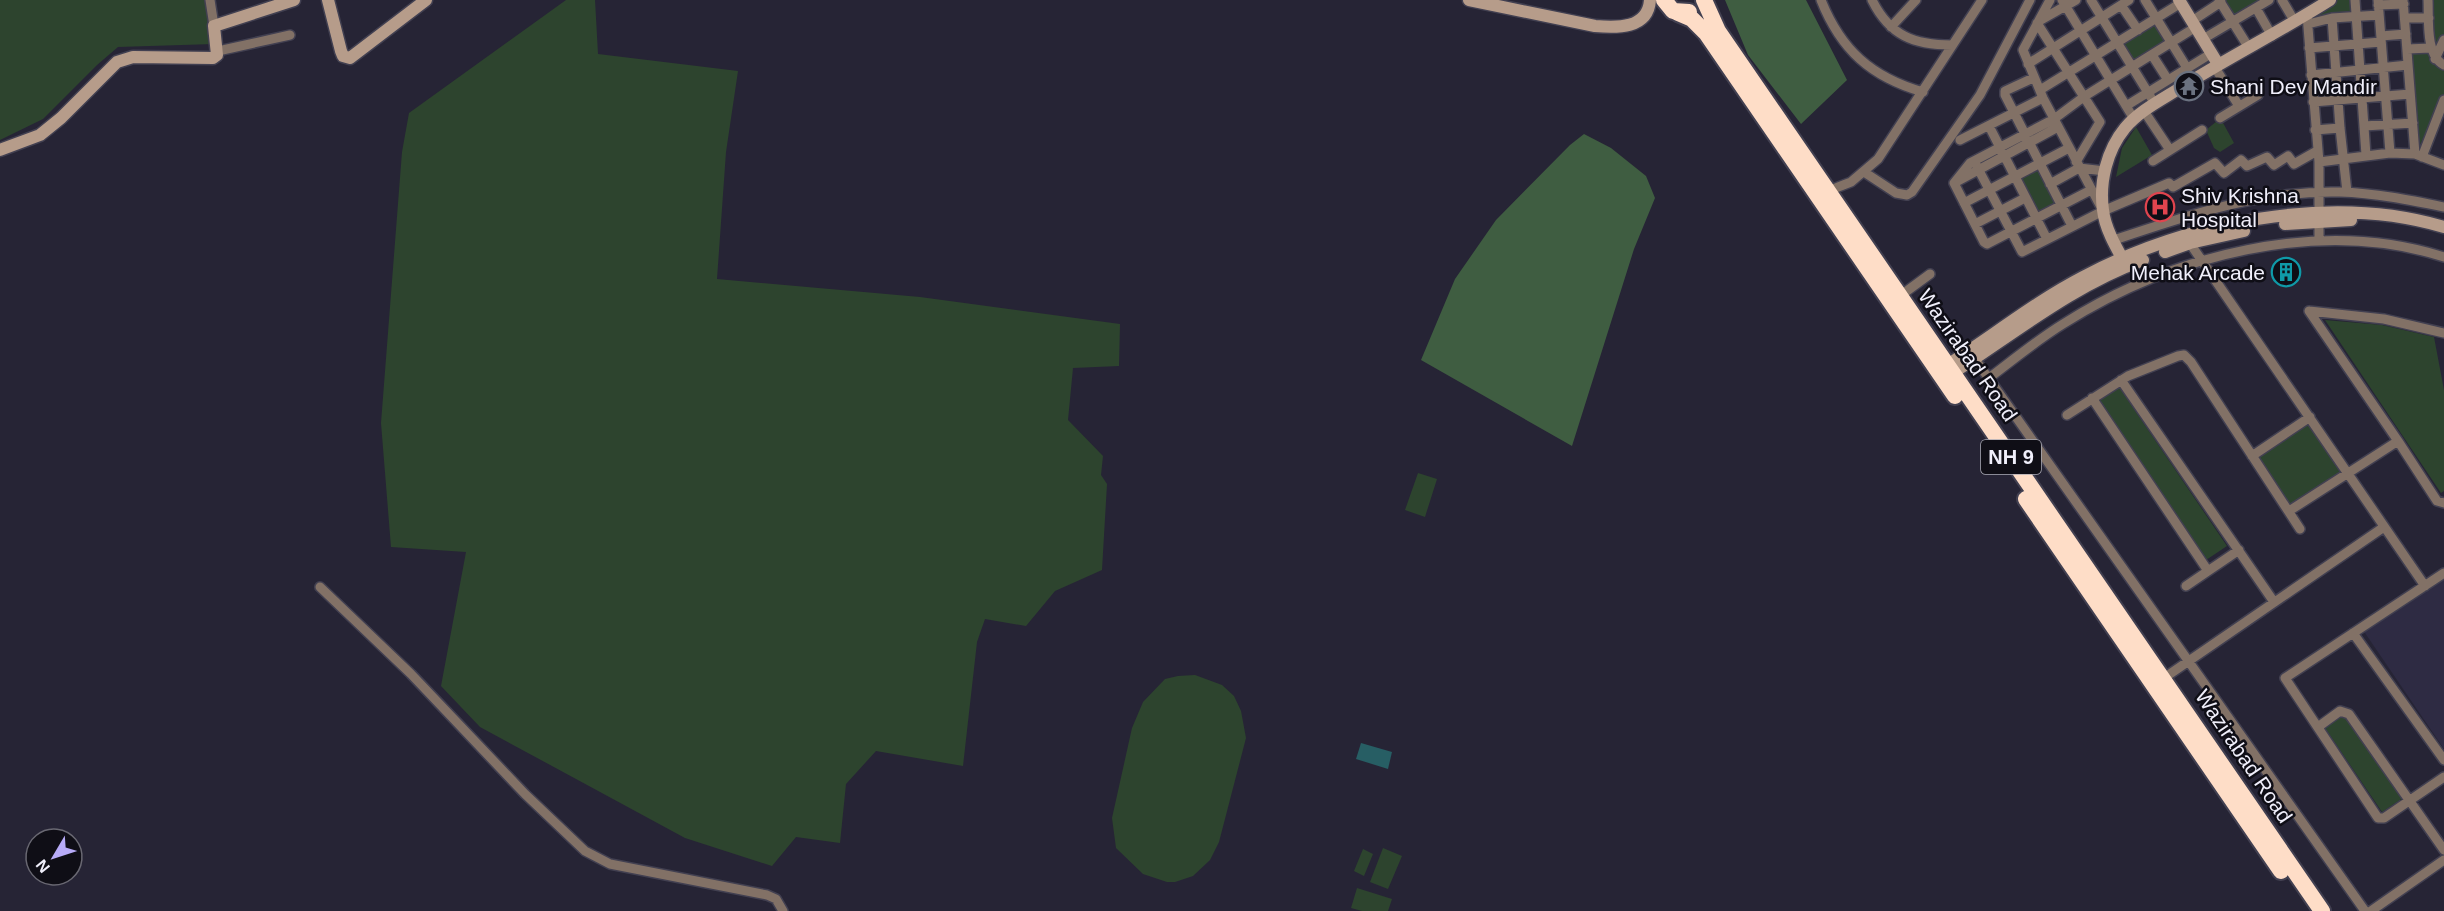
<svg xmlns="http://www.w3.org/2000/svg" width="2444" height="911" font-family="Helvetica,sans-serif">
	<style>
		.built { fill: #2e2b43 }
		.green { fill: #2d442e }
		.forest { fill: #3f5d41 }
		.water { fill: #275e64 }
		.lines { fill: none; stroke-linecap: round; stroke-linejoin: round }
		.street-casing { stroke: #424051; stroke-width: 12 }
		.secondary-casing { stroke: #424051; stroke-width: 15 }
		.highway-casing { stroke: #424051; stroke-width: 20 }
		.street { stroke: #827166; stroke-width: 9 }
		.secondary { stroke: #b69c8a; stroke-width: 12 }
		.highway { stroke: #feddc7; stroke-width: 16 }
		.labels { text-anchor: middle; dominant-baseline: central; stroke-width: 5; stroke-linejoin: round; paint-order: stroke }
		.shield { fill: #0f0e16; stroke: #acacb6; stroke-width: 1.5 }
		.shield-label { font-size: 20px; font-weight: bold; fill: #f0effb }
		.poi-label { font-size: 21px; fill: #f0effb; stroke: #0f0e16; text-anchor: start }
		.street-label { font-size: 21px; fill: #f0effb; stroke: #0f0e16 }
	</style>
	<rect width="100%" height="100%" fill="#262435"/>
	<path class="built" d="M2444 575V749L2363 630Z"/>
	<path class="green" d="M0 0H208L214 44 118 47 97 65 43 119 0 140Z
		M566 0H595L598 54 738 71 726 152 717 279 920 297 1120 324 1119 366 1073 368 1068 420 1103 456 1101 475 1107 484 1102 570 1055 591 1026 626 985 619 977 642 963 766 876 751 846 784 840 843 796 837 772 866 685 838 480 727 441 686 466 552 391 547 381 423 402 152 409 113Z
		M2222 0H2265L2234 18Z
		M2335 0H2350L2353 15 2312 22 2310 14Z
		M2432 0H2444V37L2436 53Z
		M2157 22 2169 42 2133 64 2120 44Z
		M2430 51 2444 67V95L2417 151 2409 52Z
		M2217 121H2222L2234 143 2220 152 2214 148 2206 130Z
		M2136 127 2152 155 2116 177 2122 148Z
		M2037 167 2057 206 2037 216 2017 178Z
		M2325 320 2382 325 2434 337 2444 390V491L2441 493Z
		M2119 387 2227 546 2206 560 2099 401Z
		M2309 424 2341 472 2290 505 2259 457Z
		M1418 473 1437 479 1425 517 1405 510Z
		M1195 675 1222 685 1234 696 1241 711 1246 738 1219 842 1210 860 1193 876 1175 882H1167L1143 874 1116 848 1112 818 1132 728 1143 702 1165 679 1178 676Z
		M2343 711 2403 798 2382 812 2323 725Z
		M1383 848 1402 856 1388 889 1370 882Z
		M1363 849 1373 854 1364 876 1354 871Z
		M1357 888 1392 899 1388 911H1362L1351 908Z"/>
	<path class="forest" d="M1725 0H1806L1847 80 1801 124 1748 55Z
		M1584 134 1611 148 1646 176 1655 198 1634 249 1572 446 1421 360 1455 279 1496 220 1570 145Z"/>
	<path class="water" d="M1361 743 1392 752 1388 769 1356 759Z"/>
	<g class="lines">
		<g class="street-casing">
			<path id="street" d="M210 0 214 26
				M1821 0C1841 50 1871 77 1923 92
				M1872 0C1890 36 1914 45 1952 45
				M2050 0 2023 50 2043 98 2102 209
				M2062 0 2134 119
				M2091 0 2155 104
				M2145 0 2187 68
				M2219 0 2249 48
				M2282 0 2295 22
				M2355 0 2366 155
				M2378 0 2390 153
				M2403 0 2415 154
				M2428 0C2429 19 2425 55 2444 65
				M2121 5 2138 30
				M2378 5 2404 4
				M2256 8 2272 36
				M2307 15 2319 162V241
				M2332 18 2340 128 2347 192
				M2405 18H2429
				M2039 21 2076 0
				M2192 21 2221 2
				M2037 23 2100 122 2076 162
				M2308 24 2332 18 2379 15
				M1891 27 1916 0
				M2381 36 2406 34
				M2203 39 2269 0
				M2309 48 2381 42
				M2407 49 2431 48
				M218 51 290 35
				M2152 55 2168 80
				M2435 59 2444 40
				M2028 64 2129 0
				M2214 66 2239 106
				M2311 75 2408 65
				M2033 78 2005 91V95L2072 226
				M2040 90 2181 3
				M2313 102 2410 94
				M2126 106 2212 53
				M2144 111 2170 150
				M2220 118 2258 95
				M1989 126 2047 239
				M2364 126 2413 123
				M2315 130 2340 128
				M1960 140 2043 98
				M2422 157 2444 100
				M1974 161 2022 252 2103 211 2169 183 2173 187 2215 163 2224 173 2241 160 2247 166 2267 157 2274 165 2288 156 2294 164 2317 151
				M2153 161 2202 130
				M2319 162 2390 153 2415 154 2444 165
				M1864 172 1896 193 1907 195 1912 192 1980 95 2030 0
				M1956 182 2058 127
				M2050 184 2079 168 2105 171
				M2091 190 1987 244 1984 242 1954 183 1970 163 2054 119 2085 96 2196 27
				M1828 191 1851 182 1878 159 1982 0
				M1964 203 2069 148
				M1975 224 2025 198
				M2187 239 2425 586
				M2114 240C2188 215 2261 190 2340 192 2375 193 2410 200 2444 207
				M1900 296 1930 274
				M2309 311 2398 441 2437 501 2444 503
				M2309 311 2384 319 2444 333
				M1975 359 2365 911
				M1989 378C2013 360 2037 340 2063 324 2172 255 2319 217 2444 257
				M2121 380 2274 602
				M2092 398 2208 571 2239 550
				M2067 415 2128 376 2178 356 2184 355 2191 362 2300 529
				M2252 456 2310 417
				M2289 511 2398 441
				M2444 573 2285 678 2378 818H2384L2444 777
				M2186 586 2208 571
				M320 587 411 674 525 794 585 851 610 864 767 895 776 899 783 911
				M2353 633 2444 760
				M2164 678 2384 527
				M2318 727 2340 711 2349 714 2444 850
				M2371 911 2444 860"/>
		</g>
		<g class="secondary-casing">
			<path id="secondary" d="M328 0 341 51 343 56 350 58 426 0
				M1469 0 1595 26C1617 28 1648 29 1650 0
				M2179 0 2218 64
				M0 150 40 135 61 118 117 62 133 57 213 58 217 55 214 26 294 0
				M2285 224 2351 220
				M2165 252 2190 243 2244 231
				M2126 265C2117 249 2105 229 2103 210 2099 182 2107 150 2125 128 2139 111 2161 100 2180 88 2229 57 2281 31 2330 0
				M1941 369C1989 339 2033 303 2083 277 2187 222 2330 193 2444 227
				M1948 376C2011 336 2071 286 2143 260"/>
		</g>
		<g class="highway-casing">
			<path id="highway" d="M1664 0 1673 11 1689 12
				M1704 0 1718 31 2322 911
				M1678 13 1692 19 1706 33 1955 396
				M2026 499 2281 871"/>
		</g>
		<use href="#street" class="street"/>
		<use href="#secondary" class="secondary"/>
		<use href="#highway" class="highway"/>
	</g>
	<defs>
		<g id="temple-ring" transform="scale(1.5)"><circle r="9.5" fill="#0f0e16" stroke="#6b7280" stroke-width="1.5"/><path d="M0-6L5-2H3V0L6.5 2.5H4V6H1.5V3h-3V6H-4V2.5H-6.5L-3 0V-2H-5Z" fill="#6b7280"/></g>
		<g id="hospital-ring" transform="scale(1.5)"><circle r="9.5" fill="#0f0e16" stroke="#e0444e" stroke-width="1.5"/><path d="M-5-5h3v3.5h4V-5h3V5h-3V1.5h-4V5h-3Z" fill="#e0444e"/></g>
		<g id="building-ring" transform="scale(1.5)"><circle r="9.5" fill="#0f0e16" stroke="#0f9aa8" stroke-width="1.5"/><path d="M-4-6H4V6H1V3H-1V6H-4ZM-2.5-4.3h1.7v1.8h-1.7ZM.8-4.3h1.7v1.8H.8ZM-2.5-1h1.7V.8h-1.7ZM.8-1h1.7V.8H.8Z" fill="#0f9aa8"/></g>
	</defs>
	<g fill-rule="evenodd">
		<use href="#temple-ring" x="2189" y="86"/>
		<use href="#hospital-ring" x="2160" y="207"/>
		<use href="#building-ring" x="2286" y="272"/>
	</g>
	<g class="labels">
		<rect class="shield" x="1981" y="440" width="60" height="34" rx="4.5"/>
		<g class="shield-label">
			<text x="2011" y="457">NH 9</text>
		</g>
		<g class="poi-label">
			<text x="2210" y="86">Shani Dev Mandir</text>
			<text x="2181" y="195">Shiv Krishna<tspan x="2181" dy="24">Hospital</tspan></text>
			<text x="2265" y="272" text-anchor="end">Mehak Arcade</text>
		</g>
		<g class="street-label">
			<text transform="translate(1968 355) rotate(55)">Wazirabad Road</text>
			<text transform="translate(2244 756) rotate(56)">Wazirabad Road</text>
		</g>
	</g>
	<g transform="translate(54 857) rotate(231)"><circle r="28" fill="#0f0e16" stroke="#696872" stroke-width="1.5"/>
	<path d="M0-4.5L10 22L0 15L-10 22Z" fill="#b7abf8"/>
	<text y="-9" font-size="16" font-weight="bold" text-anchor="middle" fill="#f0effb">N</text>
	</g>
</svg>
